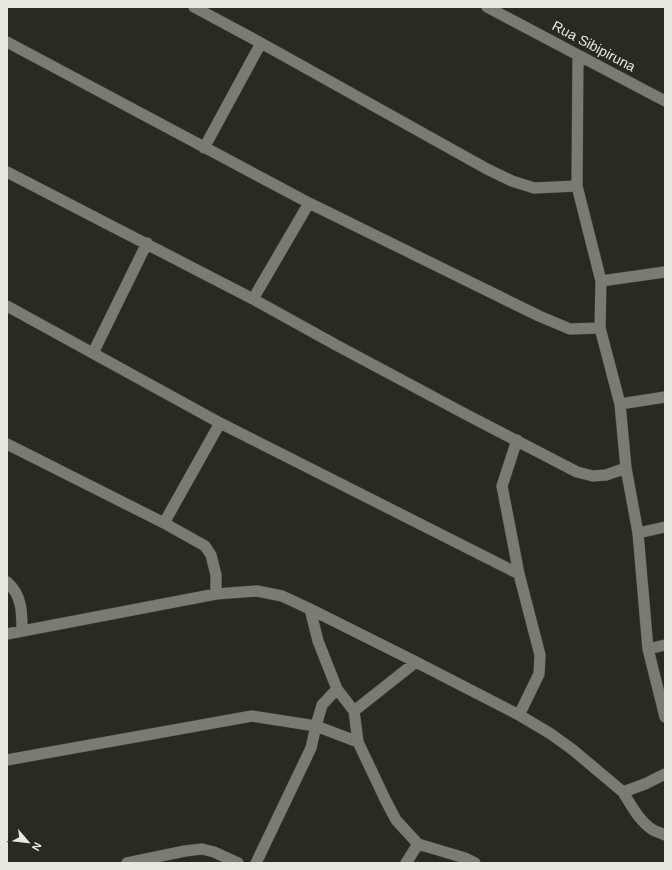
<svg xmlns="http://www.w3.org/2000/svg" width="672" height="870" font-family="Arial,sans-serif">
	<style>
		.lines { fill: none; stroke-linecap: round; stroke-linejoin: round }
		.minor-casing { stroke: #45453f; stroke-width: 12 }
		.minor { stroke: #7a7b72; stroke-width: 11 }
		.labels { text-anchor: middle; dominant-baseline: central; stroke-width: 3.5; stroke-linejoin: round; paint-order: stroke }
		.street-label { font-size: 14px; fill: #e7e8e2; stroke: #292a22 }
	</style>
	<rect width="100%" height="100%" fill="#292a22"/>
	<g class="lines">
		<g class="minor-casing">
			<path id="minor" d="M194 7 261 43 487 169 512 181 534 188 577 186
				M487 7 665 101
				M7 42 309 203 539 316 570 329 600 328
				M578 55 577 186 601 281 600 328 620 404 626 468 638 533 648 649 665 717
				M204 148 261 43
				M7 172 253 299 336 345 469 416 577 472 593 476 606 475 626 468
				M601 281 665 272
				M253 299 309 203
				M7 306 220 423 519 574 540 655 539 674 519 715
				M93 353 147 243
				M620 404 665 397
				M517 440 502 486 519 574
				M7 444 164 523 205 546 211 555 216 575V594
				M164 523 220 423
				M638 533 665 527
				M7 582C22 595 22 612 22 631
				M310 609 416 662 519 715 551 734 573 750 623 792 645 784 665 774
				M7 634 216 594 257 591 282 596 310 609 318 641 337 689 354 711 358 742 385 799 396 820 418 844 406 863
				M648 649 665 645
				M354 711 416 662
				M7 760 252 716 316 726 358 742
				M623 792C631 805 639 821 653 830 657 832 661 833 665 835
				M418 844 465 858 475 863
				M127 863 185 851 202 849 214 852 238 863
				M256 863 311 748 316 726 322 705 337 689"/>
		</g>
		<use href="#minor" class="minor"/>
	</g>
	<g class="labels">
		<g class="street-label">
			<text transform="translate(594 46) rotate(28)">Rua Sibipiruna</text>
		</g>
	</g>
	<rect width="672" height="870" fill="none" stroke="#e7e8e2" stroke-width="16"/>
	<g transform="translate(28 842) rotate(118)" stroke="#292a22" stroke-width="3" paint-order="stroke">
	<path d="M0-3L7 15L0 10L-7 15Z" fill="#e7e8e2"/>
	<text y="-6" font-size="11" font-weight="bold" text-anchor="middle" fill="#e7e8e2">N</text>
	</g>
</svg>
